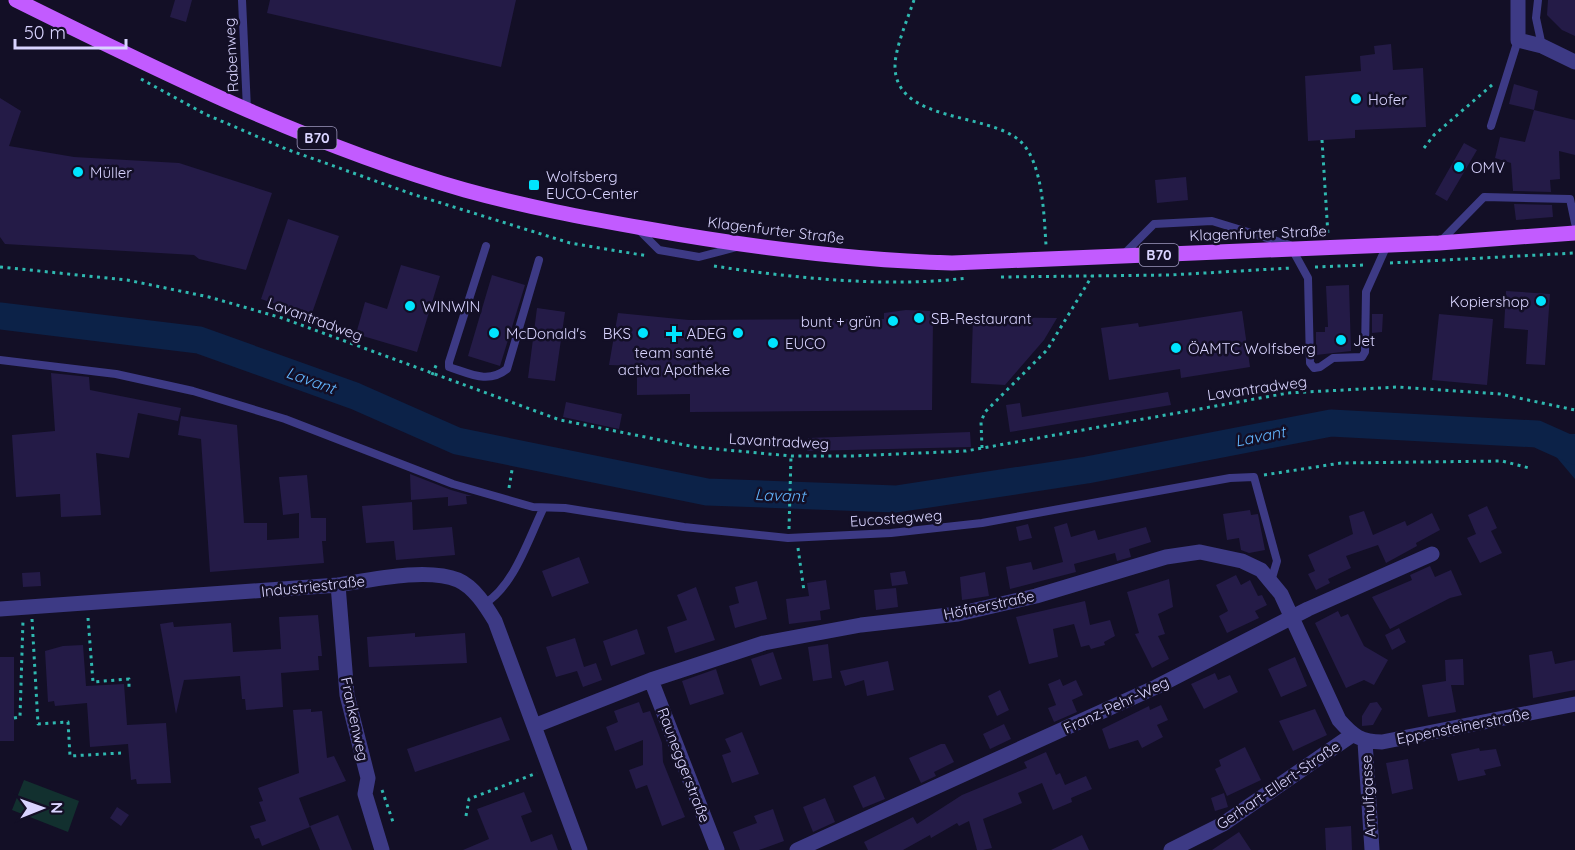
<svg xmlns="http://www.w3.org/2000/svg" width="1575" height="850" font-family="Quicksand,sans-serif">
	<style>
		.green { fill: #12302f }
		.water { fill: #0c2248 }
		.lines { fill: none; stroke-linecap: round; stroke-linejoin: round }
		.river { stroke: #0c2248; stroke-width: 27 }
		.building { fill: #241b47 }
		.path { stroke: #2fb8b0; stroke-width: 3; stroke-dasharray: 3 4.5; stroke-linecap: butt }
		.lane { stroke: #3d3a85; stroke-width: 8 }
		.street { stroke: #3d3a85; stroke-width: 15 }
		.primary { stroke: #c25bff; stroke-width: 15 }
		.poi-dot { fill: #00e5ff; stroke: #130f26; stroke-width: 2 }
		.labels { text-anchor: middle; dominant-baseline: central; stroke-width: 5; stroke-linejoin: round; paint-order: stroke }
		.shield { fill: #130f26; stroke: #9e99be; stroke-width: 1.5 }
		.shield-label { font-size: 14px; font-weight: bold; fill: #d9d4ff }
		.street-label { font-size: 15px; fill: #d9d4ff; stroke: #130f26 }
		.poi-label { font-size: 15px; fill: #d9d4ff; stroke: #130f26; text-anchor: start }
		.water-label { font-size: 16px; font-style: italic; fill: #62b6ff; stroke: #130f26 }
	</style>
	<rect width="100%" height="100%" fill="#130f26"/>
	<path class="green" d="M24 780 79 801 68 832 12 810Z"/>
	<path class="water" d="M1537 434H1575V479Z"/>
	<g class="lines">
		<path class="river" d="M0 316 199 340 355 396 457 441 707 492 896 499 1087 470 1331 423 1537 434 1575 451"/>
	</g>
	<path class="building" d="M175 0H192L186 22 170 17Z
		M270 0H516L501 67 267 13Z
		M1548 0H1575V36L1562 30 1547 15Z
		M1391 44 1393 70 1423 68 1426 127 1355 130V138L1308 141 1305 76 1361 71 1360 56 1375 54 1374 46Z
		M1514 84 1538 91 1534 110 1509 104Z
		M0 98 21 111 9 146 74 157 179 163 272 193 246 270 199 259 194 255 5 244 0 237Z
		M1534 110 1575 120V155L1559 151 1560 179 1550 180 1551 192 1513 191 1511 163 1495 158 1500 137 1525 142Z
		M1464 143 1477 150 1447 201 1435 194Z
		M1186 177 1188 200 1157 203 1155 180Z
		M1514 204 1552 205 1553 217 1516 220Z
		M288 219 339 236 311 316 261 299Z
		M401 265 440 276 417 352 356 334 365 302 387 309Z
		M492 275 525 285 500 366 468 356Z
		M1349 285 1351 351 1316 355V332H1325V327H1328L1326 286Z
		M1506 291 1550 294 1545 365 1526 364 1528 330 1504 328Z
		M537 308 565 312 555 381 528 378Z
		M906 310 930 311 933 320 932 410 690 412V394L637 395V366L609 365 618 313 689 320 871 319H884V313Z
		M1242 311 1250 367 1181 378 1180 369 1109 380 1101 328 1138 323 1139 327Z
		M1372 314H1383L1382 332 1372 333Z
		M1439 314 1493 319 1487 385 1432 380Z
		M973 317 1057 318 1044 340 1005 385 971 383Z
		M51 373 89 377 90 390 181 408 178 421 138 413 129 458 96 453 101 515 61 517 60 494 16 497 12 435 55 431Z
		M1168 392 1171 405 1010 432 1006 405 1020 403 1022 417Z
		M566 402 622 414 619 429 563 417Z
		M181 416 237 425 244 523H267V540L299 538V513L283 515 279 477 307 475 311 518H326V541H322L324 563 210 572 201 439 178 435Z
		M970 432 971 447 807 451 808 438Z
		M410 474 451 490 472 496H466L467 504 448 506V497L411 500Z
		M412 502 413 530 452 527 455 555 396 560 394 541 366 543 362 506Z
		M1487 506 1497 528 1491 531 1502 553 1480 563 1467 538 1476 534 1468 515Z
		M1250 510 1251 515 1258 514 1265 550 1249 553 1241 550 1239 538 1227 540 1223 514Z
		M1364 511 1373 535 1405 521 1407 526 1432 513 1440 530 1416 543 1417 546 1386 563 1378 545 1346 556 1351 568 1328 579 1330 583 1316 590 1308 574 1315 571 1308 555 1353 534 1349 516Z
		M1067 523 1071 537 1095 530 1098 540 1146 527 1151 542 1129 549 1131 557 1117 561 1115 553 1074 564 1076 572 1010 589 1006 567 1031 562 1033 570 1063 562 1054 527Z
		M1028 524 1032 538 1019 541 1016 527Z
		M579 557 589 583 552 597 542 571Z
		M1430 566 1435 577 1451 570 1462 595 1450 598 1390 629 1372 597 1412 580 1410 575Z
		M905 571 908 584 892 586 890 573Z
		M40 572 41 586 23 587 22 573Z
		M985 572 989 596 962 600 960 577Z
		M1236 575 1241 585 1250 580 1258 596 1262 595 1267 605 1255 611 1259 618 1227 633 1219 616 1228 611 1216 585Z
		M1169 579 1173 607 1158 614 1165 634 1158 636 1169 659 1152 668 1135 634 1139 633 1127 592Z
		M826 580 830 609 820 611 821 620 789 624 786 599 809 596 807 583Z
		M757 581 767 619 735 628 729 606 739 603 735 587Z
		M696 587 715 640 675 653 667 627 687 620 677 595Z
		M896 588 898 607 876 610 874 590Z
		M1085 601 1090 625 1110 620 1115 636 1104 642 1105 645 1091 649 1089 645 1081 647 1074 624 1053 629 1058 657 1029 664 1016 617Z
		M1338 611 1341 617 1348 614 1364 646 1388 660 1374 685 1364 680 1346 688 1315 623Z
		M318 615 322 656H318L319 670 281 673 283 707 246 710 245 699H242L240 676 184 680 176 714 160 624 173 622 174 627 231 623 233 652 281 649 279 617Z
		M1399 628 1406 642 1392 650 1385 635Z
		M637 629 645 654 611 666 603 641Z
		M415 633V637L465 633 467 663 369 667 367 637Z
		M575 638 584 667 596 663 602 680 583 687 577 671 556 677 546 647Z
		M828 644 832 678 813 681 808 647Z
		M83 645 86 686 124 684 127 725 166 723 171 783 137 784 136 779 131 780 128 744 90 747 87 703 55 706 54 701 48 702 45 651 63 646Z
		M1552 651 1555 664 1575 660V690L1533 698 1529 655Z
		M773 652 782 679 760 686 751 659Z
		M0 657H14V741H0Z
		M1295 657 1307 686 1281 697 1268 669Z
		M1463 659 1464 685H1451L1456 712 1428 717 1422 685 1446 681 1445 660Z
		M888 661 894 690 867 696 864 680 845 686 840 671Z
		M716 669 724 694 690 705 682 681Z
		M1215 673 1218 680 1230 675 1238 692 1204 709 1191 684Z
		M1060 679 1063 686 1076 680 1083 695 1072 700 1077 712 1054 722 1048 708 1056 705 1048 684Z
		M1000 690 1009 710 997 716 988 696Z
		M639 702 643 713 650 711 662 743 663 762 685 817 662 826 647 785 636 789 629 770 643 765V740L615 751 606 727 618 722 614 711Z
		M1377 702 1382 709 1373 725 1362 726V716L1370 703Z
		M1161 705 1168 720 1157 725 1163 737 1142 748 1138 740 1109 749 1102 729 1149 706 1150 710Z
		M311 709V712L322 711 327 758 334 756 346 781 299 798 310 827 262 846 259 838 255 839 250 826 266 821 259 802 263 801 258 788 299 773 293 710Z
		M1315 709 1327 735 1293 751 1279 721Z
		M501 717 510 740 415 772 407 749Z
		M1004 724 1011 739 990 749 983 734Z
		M742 732 759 774 732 783 722 755 731 752 725 739Z
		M941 744H945L954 762 934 772 936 776 921 783 909 758Z
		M1245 747 1261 780 1227 796 1215 769 1221 766 1219 760Z
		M1479 748 1480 751 1496 749 1501 766 1484 770 1486 775 1458 781 1451 754Z
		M1046 752 1056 775 1060 773 1065 785 1086 776 1092 789 1071 798 1072 802 1053 810 1042 783 1018 793 1022 803 983 819 992 848 983 850H977L969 821 959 826 957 823 931 838 930 835 903 850H868L864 842 913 817 917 824 962 795 1027 768 1024 762Z
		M1408 759 1413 789 1392 794 1386 763Z
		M875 776 885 799 863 808 853 786Z
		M524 792 532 812 521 816 531 842 552 834 558 850H463L489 839 477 809Z
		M1224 793 1228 807 1215 811 1211 798Z
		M825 798 835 822 813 832 803 807Z
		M117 807 129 815 121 826 110 818Z
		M773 809 784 841 759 850H740L733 832 757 823 754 816Z
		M338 815 352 850H320L310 826Z
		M1351 826 1352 850H1326L1325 828Z
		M1239 832 1251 850H1212Z
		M1082 835 1089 850H1051Z"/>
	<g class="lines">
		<path class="path" d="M914 0C908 18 895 48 895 66 895 123 988 112 1020 141 1043 162 1044 216 1046 245
			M141 79 205 114 286 149 412 194 570 243 648 256
			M1322 140 1328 235
			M1424 148 1434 135 1492 85
			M1390 263 1575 253
			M714 266C792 278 889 288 967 278
			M0 267 127 280 209 297 282 318 560 420 695 447 791 456H852L966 451 1288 393 1398 387 1500 394 1575 410
			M1315 267 1366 265
			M1001 277 1170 275 1291 268
			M432 375 437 363
			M982 448 981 422 985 412 1047 350 1092 276
			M1264 475 1341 463 1502 461 1529 468
			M509 488 512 470
			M789 529 791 456
			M798 548 804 591
			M88 618 93 682 129 679V689
			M32 619 38 724 68 722 70 756 121 753
			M14 718 20 717 23 620
			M382 790 393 822
			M466 816 469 799 537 773"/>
		<path class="lane" d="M242 0 247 109
			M1538 0 1536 18 1542 46
			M1491 126 1518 40
			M638 229 659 250 699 257 737 247
			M1439 243 1484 197 1570 199 1575 223
			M486 246 449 362V367C471 374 488 384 507 369L539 260
			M1292 249 1308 278 1310 363 1314 368 1320 367 1333 358 1362 357 1365 352 1366 292 1387 245
			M1122 256 1154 224 1212 221 1290 245
			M0 360 116 374 193 391 285 419 453 484 533 507 565 508 684 527 788 538 891 533 982 523 1230 478 1254 477 1277 561 1271 581
			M484 604C514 586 528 540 543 509"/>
		<path class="street" d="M1518 0V40L1542 46 1575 62
			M338 585 347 695 368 778 365 794 382 850
			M0 609 338 585C370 580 427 567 458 580 474 587 486 606 495 621L580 850
			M651 680 717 850
			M534 726 651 680 764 643 861 625 958 614 1036 596 1166 557 1200 552 1242 561 1261 570 1281 594 1339 720C1353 736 1361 742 1382 742L1575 704
			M1365 742 1372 850
			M797 850 1156 687 1308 609 1432 554
			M1171 850 1223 824 1352 735"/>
		<path class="primary" d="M16 0C161 72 309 145 465 190 526 207 586 218 648 229 749 247 849 260 952 263L1439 243 1575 233"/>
	</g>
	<g class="poi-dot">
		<circle cx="1356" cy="99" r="6"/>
		<circle cx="1459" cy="167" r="6"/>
		<circle cx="78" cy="172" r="6"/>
		<rect x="528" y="179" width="12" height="12" rx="3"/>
		<circle cx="1541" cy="301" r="6"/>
		<circle cx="410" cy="306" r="6"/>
		<circle cx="919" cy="318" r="6"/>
		<circle cx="893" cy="321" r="6"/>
		<circle cx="494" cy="333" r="6"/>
		<circle cx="643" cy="333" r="6"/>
		<circle cx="738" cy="333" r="6"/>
		<path d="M671 325h6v6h6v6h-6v6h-6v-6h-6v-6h6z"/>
		<circle cx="1341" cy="340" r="6"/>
		<circle cx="773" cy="343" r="6"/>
		<circle cx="1176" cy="348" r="6"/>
	</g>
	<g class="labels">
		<g class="shield">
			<rect x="297.5" y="127" width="39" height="22" rx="4.5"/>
			<rect x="1139.5" y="244" width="39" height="22" rx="4.5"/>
		</g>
		<g class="shield-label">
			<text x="317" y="138">B70</text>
			<text x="1159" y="255">B70</text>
		</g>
		<g class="street-label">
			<text transform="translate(231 55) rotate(-93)">Rabenweg</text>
			<text transform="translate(776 230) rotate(7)">Klagenfurter Straße</text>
			<text transform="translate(1258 233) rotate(-2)">Klagenfurter Straße</text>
			<text transform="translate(315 319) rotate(20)">Lavantradweg</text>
			<text transform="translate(1257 388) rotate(-8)">Lavantradweg</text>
			<text transform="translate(779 441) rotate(3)">Lavantradweg</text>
			<text transform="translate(896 518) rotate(-4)">Eucostegweg</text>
			<text transform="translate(313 586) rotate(-6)">Industriestraße</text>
			<text transform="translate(989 605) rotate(-12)">Höfnerstraße</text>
			<text transform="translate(1116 705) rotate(-25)">Franz-Pehr-Weg</text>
			<text transform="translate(355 719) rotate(78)">Frankenweg</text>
			<text transform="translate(1463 726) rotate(-11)">Eppensteinerstraße</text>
			<text transform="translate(684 765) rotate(69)">Rauneggerstraße</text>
			<text transform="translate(1278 785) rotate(-34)">Gerhart-Ellert-Straße</text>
			<text transform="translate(1368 796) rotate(-93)">Arnulfgasse</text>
		</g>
		<g class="poi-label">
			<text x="1368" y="99">Hofer</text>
			<text x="1471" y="167">OMV</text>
			<text x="90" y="172">Müller</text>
			<text x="546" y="176">Wolfsberg<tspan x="546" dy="17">EUCO-Center</tspan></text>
			<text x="1529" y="301" text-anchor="end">Kopiershop</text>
			<text x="422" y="306">WINWIN</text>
			<text x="931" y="318">SB-Restaurant</text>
			<text x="881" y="321" text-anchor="end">bunt + grün</text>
			<text x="506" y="333">McDonald's</text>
			<text x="631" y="333" text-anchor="end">BKS</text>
			<text x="726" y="333" text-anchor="end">ADEG</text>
			<text x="1353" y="340">Jet</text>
			<text x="785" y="343">EUCO</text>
			<text x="1188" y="348">ÖAMTC Wolfsberg</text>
			<text x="674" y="352" text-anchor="middle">team santé<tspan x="674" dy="17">activa Apotheke</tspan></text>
		</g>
		<g class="water-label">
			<text transform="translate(311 380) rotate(20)">Lavant</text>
			<text transform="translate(1260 436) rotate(-11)">Lavant</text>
			<text transform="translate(780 495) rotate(2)">Lavant</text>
		</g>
	</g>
	<g transform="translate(42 808) rotate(89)" stroke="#130f26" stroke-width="4.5" paint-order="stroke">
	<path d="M0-4.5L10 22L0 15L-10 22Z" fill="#d9d4ff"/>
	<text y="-9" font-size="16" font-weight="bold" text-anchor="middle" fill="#d9d4ff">N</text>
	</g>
	<path d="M15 39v9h111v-9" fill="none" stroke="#d9d4ff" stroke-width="3"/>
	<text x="24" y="39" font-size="18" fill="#d9d4ff" stroke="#130f26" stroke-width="4.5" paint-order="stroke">50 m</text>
</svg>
